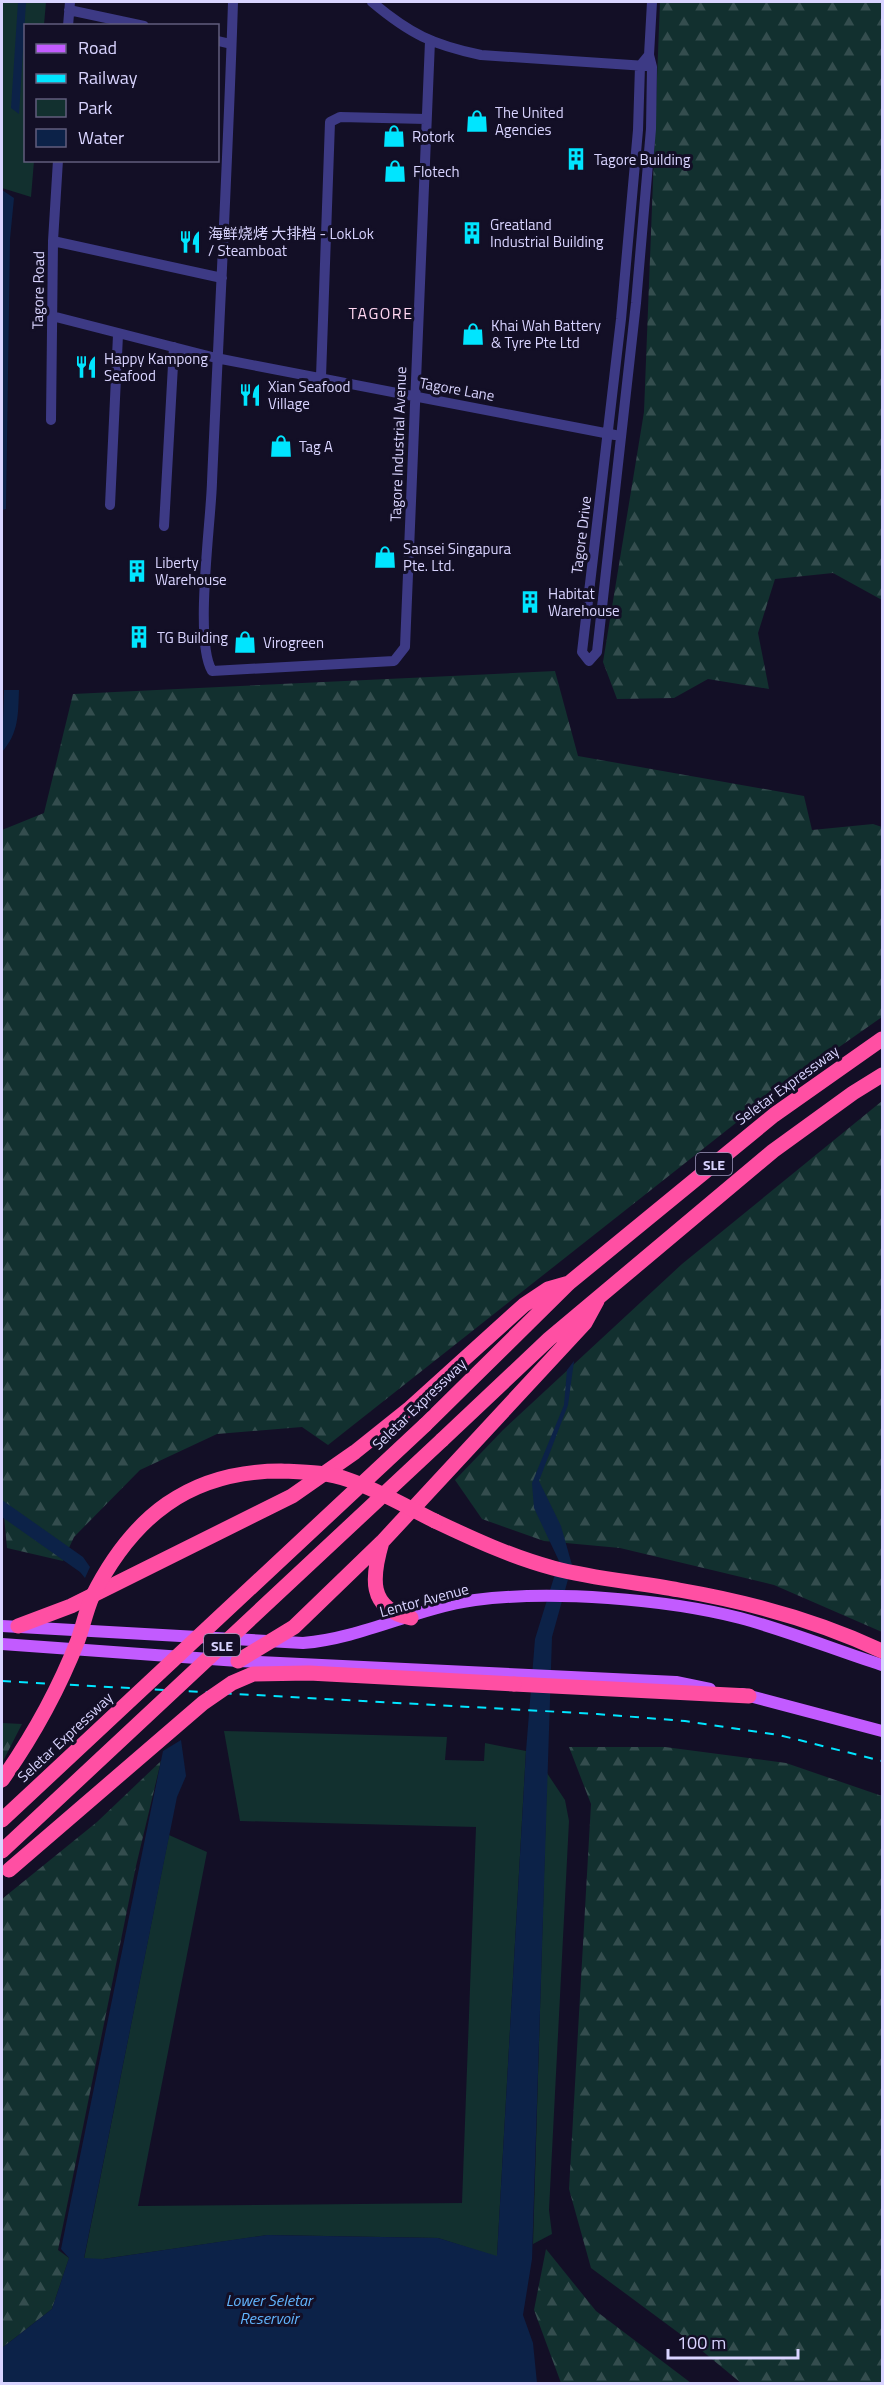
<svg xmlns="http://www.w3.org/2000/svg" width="884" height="2385" font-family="'Titillium Web','Noto Sans SC',sans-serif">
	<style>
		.green { fill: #12302f }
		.forest { fill: url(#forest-firs) }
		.water { fill: #0c2248 }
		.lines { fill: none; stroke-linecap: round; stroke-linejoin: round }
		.minor { stroke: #3d3a85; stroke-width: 10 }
		.major { stroke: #c25bff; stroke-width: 12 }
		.highway { stroke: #ff4fa3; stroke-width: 15 }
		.rail { stroke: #00e5ff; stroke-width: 2; stroke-dasharray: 9 8; stroke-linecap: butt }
		.highway-bridge { stroke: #ff4fa3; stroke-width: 15 }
		.labels { text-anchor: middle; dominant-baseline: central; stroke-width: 6; stroke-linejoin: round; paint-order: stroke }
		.shield { fill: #130f26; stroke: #9e99be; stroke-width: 1.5 }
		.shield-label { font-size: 14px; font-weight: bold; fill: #d9d4ff }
		.poi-label { font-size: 15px; fill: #d9d4ff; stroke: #130f26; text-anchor: start }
		.street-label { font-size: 15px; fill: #d9d4ff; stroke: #130f26 }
		.neighbourhood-label { font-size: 16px; letter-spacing: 1.5px; fill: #ffd6f0; stroke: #130f26 }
		.water-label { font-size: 16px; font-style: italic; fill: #62b6ff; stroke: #130f26 }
	</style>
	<defs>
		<pattern id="forest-firs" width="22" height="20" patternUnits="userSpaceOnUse" patternTransform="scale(1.5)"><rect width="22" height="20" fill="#12302f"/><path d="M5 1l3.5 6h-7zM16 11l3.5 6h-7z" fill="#344d4e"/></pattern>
	</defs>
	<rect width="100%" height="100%" fill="#130f26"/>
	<path class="green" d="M2 2H46L44 25 26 26V160L34 161 31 197 2 188Z
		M224 1731 447 1737 445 1760 484 1761 485 1743 526 1751 497 2257 438 2238 268 2235 103 2259H84L169 1835 207 1852 138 2206 462 2203 476 1827 240 1821Z
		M547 1773 565 1800 569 1821 549 2210 552 2234 533 2244Z"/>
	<path class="forest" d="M660 2H882V600L833 573 775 579 758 633 769 689 708 679 674 698 617 699 603 662 644 412Z
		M555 671 578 756 804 796 812 830 873 824 882 827V1017L775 1092 328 1445 302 1427 217 1434 140 1470 74 1537 63 1561 7 1548 2 1494V830L44 813 73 694Z
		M882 1101V1632L774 1585 620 1548 544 1541 482 1519 455 1480 503 1430 682 1264Z
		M2 1723 22 1724 2 1763Z
		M569 1747H665L786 1763 882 1796V2383H741L695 2345 591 2268 569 2189 591 1804Z
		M161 1761 136 1866 58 2250 69 2258 52 2309 2 2348V1899L97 1822Z
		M546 2249 596 2311 691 2383H561L534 2310Z"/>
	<path class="water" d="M18 2H26L19 114 11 108Z
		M2 190 14 198 10 239 6 509 2 510Z
		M4 690H19C18 714 19 733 2 752Z
		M574 1361 568 1405 539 1481 561 1526 572 1565 552 1637 532 2259 523 2315 533 2343 537 2383H2V2348L52 2309 69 2258 61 2249 163 1751 181 1740 186 1776 177 1797 84 2258 103 2259 267 2235 438 2238 497 2256 526 1751 535 1639 559 1561 534 1508 532 1483 564 1405 567 1370Z
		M2 1500 83 1557 90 1567 85 1578 80 1572 2 1517Z"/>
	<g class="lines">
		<path class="minor" d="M233 2C228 162 219 322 212 482 211 522 194 641 212 671L394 661 405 647 430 41
			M372 2C410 34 433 45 481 55L646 66
			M69 10 144 26
			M68 26 70 2
			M218 41 231 44
			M649 55 640 66 638 130 621 319 582 652 589 661 597 652 636 303 651 129 652 67 649 55 652 2
			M53 241 222 278
			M52 316 216 358 615 435
			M321 377 330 122 340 117 426 119
			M51 420 53 241 58 160
			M110 505 118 335
			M164 526 174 347"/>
		<path class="major" d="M2 1626 303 1643C363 1638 416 1608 475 1600 552 1590 665 1599 740 1618 789 1631 835 1650 882 1665
			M2 1644 238 1661 676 1682 710 1689
			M742 1694 882 1731"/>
		<path class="highway" d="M425 1425 569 1283 774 1115 882 1039
			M442 1440 549 1339 773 1151 853 1093 882 1075
			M435 1521C473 1539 512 1557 553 1568 594 1579 637 1582 679 1590 749 1602 818 1621 882 1651
			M382 1542C372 1576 367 1609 411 1618
			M18 1626 71 1606 292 1496 355 1452 410 1408 524 1305 548 1289 569 1283
			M238 1661 294 1627 382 1542 585 1323 597 1301
			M514 1684 749 1696"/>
		<path class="rail" d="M2 1681 597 1714 685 1721 779 1735 882 1761"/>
		<path class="highway-bridge" d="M2 1780C33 1736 58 1691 78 1640 83 1626 86 1611 92 1597 132 1517 189 1471 281 1471 303 1472 327 1472 349 1480 378 1490 407 1507 435 1521
			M2 1820 425 1425
			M2 1851 442 1440
			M9 1870 203 1703 232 1683 253 1674 309 1673 514 1684"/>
	</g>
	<defs>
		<g id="shop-bare" transform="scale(1.8)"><path d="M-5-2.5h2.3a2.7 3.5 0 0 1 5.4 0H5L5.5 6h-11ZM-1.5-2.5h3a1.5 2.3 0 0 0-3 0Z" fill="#00e5ff" stroke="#130f26" stroke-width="2.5" paint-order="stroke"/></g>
		<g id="building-bare" transform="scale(1.8)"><path d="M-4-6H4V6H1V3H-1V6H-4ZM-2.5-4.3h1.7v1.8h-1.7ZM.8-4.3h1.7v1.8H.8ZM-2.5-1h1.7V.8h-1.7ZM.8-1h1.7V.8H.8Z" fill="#00e5ff" stroke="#130f26" stroke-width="2.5" paint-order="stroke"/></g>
		<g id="restaurant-bare" transform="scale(1.8)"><path d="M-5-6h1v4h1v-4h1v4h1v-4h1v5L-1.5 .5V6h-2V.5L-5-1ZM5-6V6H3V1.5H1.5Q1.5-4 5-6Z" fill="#00e5ff" stroke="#130f26" stroke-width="2.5" paint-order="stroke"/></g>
	</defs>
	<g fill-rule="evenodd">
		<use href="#shop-bare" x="477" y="121"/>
		<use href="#shop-bare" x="394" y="136"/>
		<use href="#building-bare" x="576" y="159"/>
		<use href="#shop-bare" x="395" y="171"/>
		<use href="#building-bare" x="472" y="233"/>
		<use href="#restaurant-bare" x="190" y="242"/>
		<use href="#shop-bare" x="473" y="334"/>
		<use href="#restaurant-bare" x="86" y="367"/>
		<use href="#restaurant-bare" x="250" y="395"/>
		<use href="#shop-bare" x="281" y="446"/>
		<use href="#shop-bare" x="385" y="557"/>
		<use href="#building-bare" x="137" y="571"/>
		<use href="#building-bare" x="530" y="602"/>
		<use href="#building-bare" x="139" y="637"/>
		<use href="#shop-bare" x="245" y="642"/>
	</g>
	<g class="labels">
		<g class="shield">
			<rect x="696" y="1153" width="36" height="22" rx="4.5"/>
			<rect x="204" y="1634" width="36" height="22" rx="4.5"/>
		</g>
		<g class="shield-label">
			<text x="714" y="1164">SLE</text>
			<text x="222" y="1645">SLE</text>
		</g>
		<g class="poi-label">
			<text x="495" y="112">The United<tspan x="495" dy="17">Agencies</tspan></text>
			<text x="412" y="136">Rotork</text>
			<text x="594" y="159">Tagore Building</text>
			<text x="413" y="171">Flotech</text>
			<text x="490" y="224">Greatland<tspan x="490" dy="17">Industrial Building</tspan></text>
			<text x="208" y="233">海鲜烧烤 大排档 - LokLok<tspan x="208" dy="17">/ Steamboat</tspan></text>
			<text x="491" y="325">Khai Wah Battery<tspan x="491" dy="17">&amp; Tyre Pte Ltd</tspan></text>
			<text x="104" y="358">Happy Kampong<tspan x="104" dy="17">Seafood</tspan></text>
			<text x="268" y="386">Xian Seafood<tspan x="268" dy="17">Village</tspan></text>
			<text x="299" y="446">Tag A</text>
			<text x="403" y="548">Sansei Singapura<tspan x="403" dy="17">Pte. Ltd.</tspan></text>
			<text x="155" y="562">Liberty<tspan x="155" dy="17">Warehouse</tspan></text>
			<text x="548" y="593">Habitat<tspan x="548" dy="17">Warehouse</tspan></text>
			<text x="157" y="637">TG Building</text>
			<text x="263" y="642">Virogreen</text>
		</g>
		<g class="street-label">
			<text transform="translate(38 290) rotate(-89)">Tagore Road</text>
			<text transform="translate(457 389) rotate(10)">Tagore Lane</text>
			<text transform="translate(398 444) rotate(-88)">Tagore Industrial Avenue</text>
			<text transform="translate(581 535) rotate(-83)">Tagore Drive</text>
			<text transform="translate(787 1085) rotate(-36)">Seletar Expressway</text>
			<text transform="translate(419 1404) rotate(-44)">Seletar Expressway</text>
			<text transform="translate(424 1600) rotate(-15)">Lentor Avenue</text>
			<text transform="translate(65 1737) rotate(-43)">Seletar Expressway</text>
		</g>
		<g class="neighbourhood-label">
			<text x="381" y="313">TAGORE</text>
		</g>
		<g class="water-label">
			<text x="269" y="2300">Lower Seletar<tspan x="269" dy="18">Reservoir</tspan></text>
		</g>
	</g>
	<rect width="884" height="2385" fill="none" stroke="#d9d4ff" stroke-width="6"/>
	<rect x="24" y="24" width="195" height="138" fill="#130f26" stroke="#625e7d" stroke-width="1.5"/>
	<rect x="36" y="44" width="30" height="9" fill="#c25bff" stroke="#625e7d" stroke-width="1.5"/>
	<text x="78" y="54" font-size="18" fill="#d9d4ff">Road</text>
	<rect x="36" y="74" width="30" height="9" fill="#00e5ff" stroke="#625e7d" stroke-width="1.5"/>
	<text x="78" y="84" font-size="18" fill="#d9d4ff">Railway</text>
	<rect x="36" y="99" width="30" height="18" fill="#12302f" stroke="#625e7d" stroke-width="1.5"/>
	<text x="78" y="114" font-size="18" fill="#d9d4ff">Park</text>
	<rect x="36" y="129" width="30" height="18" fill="#0c2248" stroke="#625e7d" stroke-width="1.5"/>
	<text x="78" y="144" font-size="18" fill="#d9d4ff">Water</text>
	<path d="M668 2349v9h130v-9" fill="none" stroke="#d9d4ff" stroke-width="3"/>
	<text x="677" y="2349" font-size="18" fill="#d9d4ff" stroke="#130f26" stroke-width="4.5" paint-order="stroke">100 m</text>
</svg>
